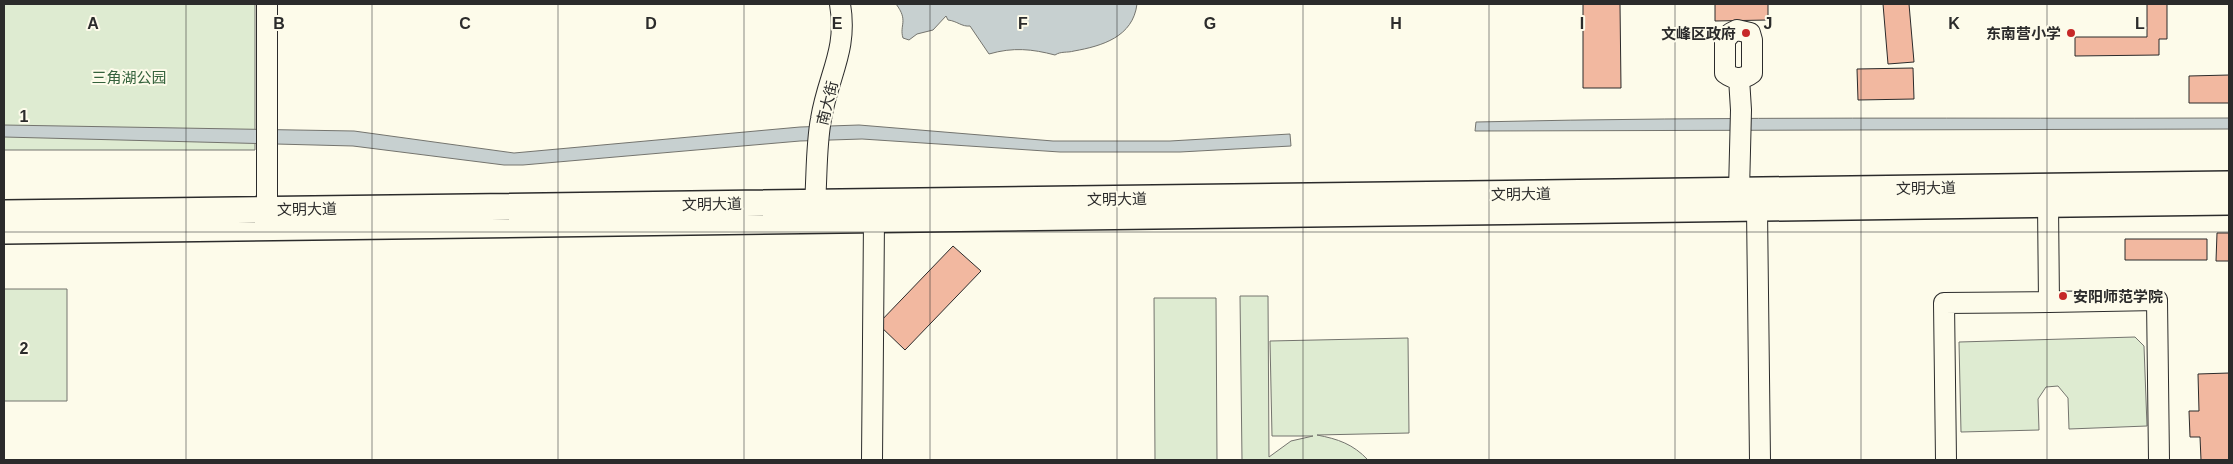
<svg xmlns="http://www.w3.org/2000/svg" width="2233" height="464" font-family="Helvetica,'Noto Sans SC',sans-serif">
	<style>
		.green { fill: #deebd1; stroke: #74746e }
		.water { fill: #c7d0d0; stroke: #74746e }
		.building { fill: #f2b8a0; stroke: #2b2b2b }
		.lines { fill: none; stroke-linecap: round; stroke-linejoin: round }
		.minor-casing { stroke: #2b2b2b; stroke-width: 22 }
		.major-casing { stroke: #2b2b2b; stroke-width: 28 }
		.minor { stroke: #fdfbea; stroke-width: 20 }
		.major { stroke: #fdfbea; stroke-width: 25 }
		.grid { fill: none; stroke: #2b2b2b; stroke-width: 1; stroke-opacity: 0.55 }
		.poi-dot { fill: #c62828; stroke: #fdfbea; stroke-width: 2 }
		.labels { text-anchor: middle; dominant-baseline: central; stroke-width: 4; stroke-linejoin: round; paint-order: stroke }
		.poi-label { font-size: 15px; font-weight: bold; fill: #2b2b2b; stroke: #fdfbea; text-anchor: end }
		.park-label { font-size: 15px; fill: #34623c; stroke: #fdfbea }
		.street-label { font-size: 15px; fill: #2b2b2b; stroke: #fdfbea }
		.grid-label { font-size: 16px; text-anchor: middle; font-weight: bold; fill: #2b2b2b; stroke: #fdfbea; stroke-width: 4; stroke-linejoin: round; paint-order: stroke }
	</style>
	<rect width="100%" height="100%" fill="#fdfbea"/>
	<path class="green" d="M4 4H255V150H4Z
		M4 289H67V401H4Z
		M1240 296H1268L1269 457 1291 441 1313 436H1272L1270 341 1408 338 1409 433 1317 435C1338 439 1353 444 1368 460H1242Z
		M1154 298H1216L1217 460H1155Z
		M2135 337 2144 346 2147 426 2069 429 2068 398 2058 386 2046 387 2038 399 2039 430 1961 432 1959 342Z"/>
	<path class="water" d="M896 4H1137C1133 37 1102 46 1074 51 1067 53 1061 51 1055 55 1032 49 1013 47 989 54L970 26C962 27 957 21 948 20L946 16 933 30 917 34 909 40 903 38C899 25 909 21 896 4Z
		M2229 118V129L1475 131 1476 122C1727 116 1978 119 2229 118Z
		M4 125 354 131 514 153 800 127 859 125 1053 141H1170L1290 134 1291 146 1180 152H1060L862 139 800 141 523 165H504L353 146 4 137Z"/>
	<path class="building" d="M1583 4H1620L1621 88H1583Z
		M1715 4H1768V20L1715 21Z
		M1883 4H1909L1914 62 1888 64Z
		M2147 4H2167V39H2159V55L2075 56V37H2147Z
		M1913 68 1914 99 1858 100 1857 69Z
		M2229 75V103H2189V76Z
		M2217 233H2229V261H2216Z
		M2125 239H2207V260H2125Z
		M953 246 981 271 905 350 878 324Z
		M2229 373V460H2201L2200 437H2190L2189 411H2199L2198 374Z"/>
	<g class="lines">
		<g class="minor-casing">
			<path id="minor" d="M267 4V209
				M1737 30 1750 33 1752 40V73C1743 80 1734 80 1725 73V40L1731 33Z
				M1739 78 1741 110 1739 191
				M815 203C817 175 816 146 821 119 828 75 848 51 840 4
				M1757 209 1760 460
				M2049 302 2157 300 2159 460
				M872 460 874 220
				M1946 460 1944 303 2049 302 2048 205"/>
		</g>
		<g class="major-casing">
			<path id="major" d="M4 213 2229 184
				M4 231 2229 202"/>
		</g>
		<use href="#minor" class="minor"/>
		<use href="#major" class="major"/>
	</g>
	<path class="grid" d="M186 4V460M372 4V460M558 4V460M744 4V460M930 4V460M1117 4V460M1303 4V460M1489 4V460M1675 4V460M1861 4V460M2047 4V460M4 232H2229"/>
	<g class="poi-dot">
		<circle cx="1746" cy="33" r="5"/>
		<circle cx="2071" cy="33" r="5"/>
		<circle cx="2063" cy="296" r="5"/>
	</g>
	<g class="labels">
		<g class="poi-label">
			<text x="1736" y="33">文峰区政府</text>
			<text x="2061" y="33">东南营小学</text>
			<text x="2073" y="296" text-anchor="start">安阳师范学院</text>
		</g>
		<g class="park-label">
			<text x="129" y="77">三角湖公园</text>
		</g>
		<g class="street-label">
			<text transform="translate(827 103) rotate(-76)">南大街</text>
			<text transform="translate(1926 188) rotate(-1)">文明大道</text>
			<text transform="translate(1521 194) rotate(-1)">文明大道</text>
			<text transform="translate(1117 199) rotate(-1)">文明大道</text>
			<text transform="translate(712 204) rotate(-1)">文明大道</text>
			<text transform="translate(307 209) rotate(-1)">文明大道</text>
		</g>
	</g>
	<g class="grid-label">
		<text x="93" y="29">A</text>
		<text x="279" y="29">B</text>
		<text x="465" y="29">C</text>
		<text x="651" y="29">D</text>
		<text x="837" y="29">E</text>
		<text x="1023" y="29">F</text>
		<text x="1210" y="29">G</text>
		<text x="1396" y="29">H</text>
		<text x="1582" y="29">I</text>
		<text x="1768" y="29">J</text>
		<text x="1954" y="29">K</text>
		<text x="2140" y="29">L</text>
		<text x="24" y="122">1</text>
		<text x="24" y="354">2</text>
	</g>
	<rect width="2233" height="464" fill="none" stroke="#2b2b2b" stroke-width="10"/>
</svg>
